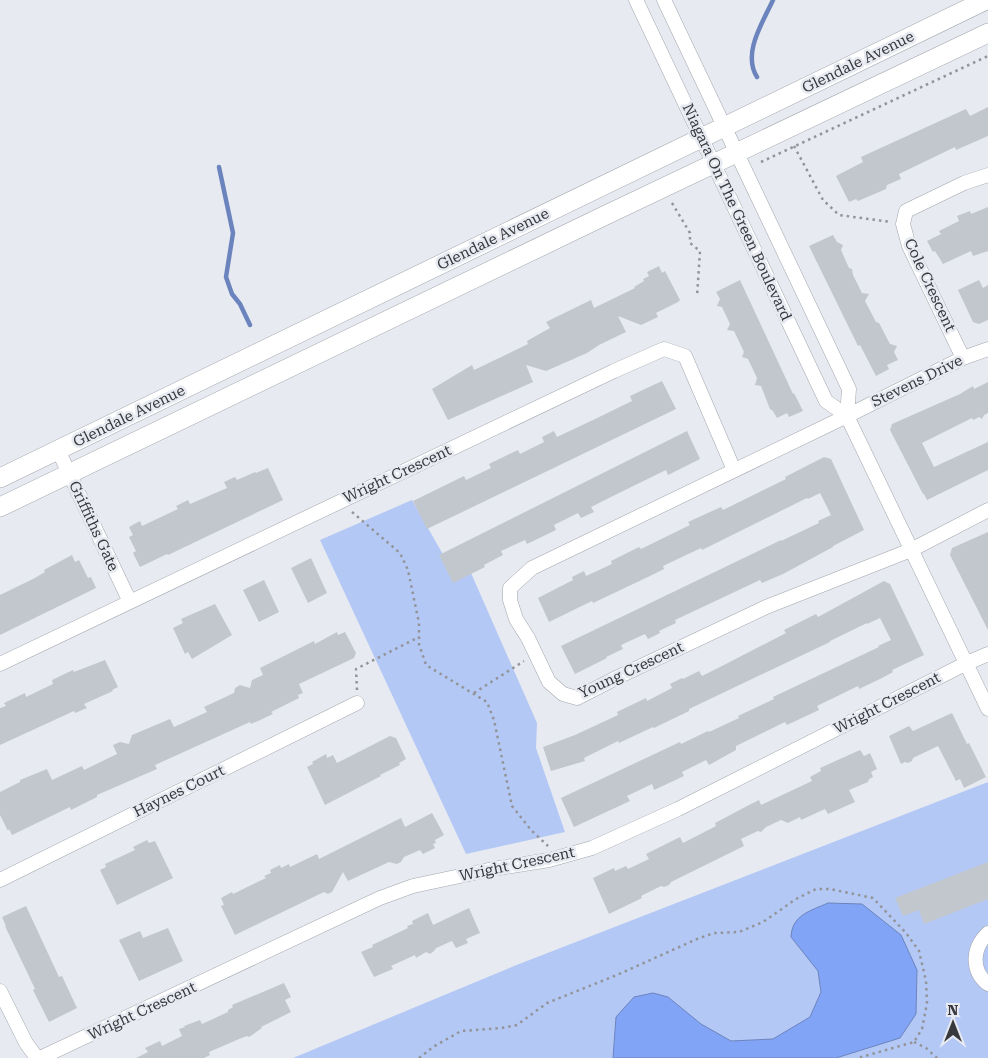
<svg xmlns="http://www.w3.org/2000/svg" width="988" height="1058" font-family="'Roboto Serif',serif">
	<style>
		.green { fill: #b4c8f5 }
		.water { fill: #82a4f6; stroke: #6c84be }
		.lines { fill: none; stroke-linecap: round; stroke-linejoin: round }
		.stream { stroke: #6c84be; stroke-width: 4.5 }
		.building { fill: #c2c6cd }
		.minor-casing { stroke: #a3a6ad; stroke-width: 15 }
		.secondary-casing { stroke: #a3a6ad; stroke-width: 20 }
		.path { stroke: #929499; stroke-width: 2.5; stroke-dasharray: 2.5 4; stroke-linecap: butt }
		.minor { stroke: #fff; stroke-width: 14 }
		.secondary { stroke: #fff; stroke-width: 19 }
		.labels { text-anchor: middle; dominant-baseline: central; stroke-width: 5; stroke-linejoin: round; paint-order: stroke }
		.street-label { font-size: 15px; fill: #38393c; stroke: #e7eaf1 }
	</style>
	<rect width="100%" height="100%" fill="#e7eaf1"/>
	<path class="green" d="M412 500 453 572 471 573 537 723 536 748 565 832 466 854 320 540Z
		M988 782V1058H293L514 966Z"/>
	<path class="water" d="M828 903 862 904 901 935 917 970 916 1014 900 1038 836 1058H613L616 1017 634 997 653 993 668 997 701 1024 731 1041 773 1039 810 1017 821 992 818 971 791 937C792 915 810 911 828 903Z"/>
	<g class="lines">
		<path class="stream" d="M757 77C742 53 763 22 773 0
			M219 167 233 233 226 277 232 294 240 304 250 325"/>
	</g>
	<path class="building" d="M988 107V136L956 150 955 147 899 174 901 179 887 185 886 189 858 201 856 199 849 202 836 176 863 162 861 157 966 109 970 116Z
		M988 207V251L973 256 971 251 943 264 935 251 933 252 927 241 941 234 939 231 959 221 957 216 970 211 971 214Z
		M833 235 837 242 843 245 841 250 849 268 852 269 853 275 862 293 869 294 865 301 876 322 879 323 890 344 897 346 894 352 898 360 887 365 889 369 876 376 860 345 858 346 809 246Z
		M659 266 662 273 665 271 680 300 678 302 656 313 658 317 641 325 618 316 626 332 599 345 587 353 546 371 526 365 533 382 448 420 432 389 472 365 474 370 528 344 527 341 550 328 546 322 591 300 594 308 635 288 634 287 644 281 643 279 649 276 647 272Z
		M740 280 793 394 794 393 803 411 789 417 787 413 777 418 773 411 770 409 761 386 755 385 757 378 748 359 742 357 744 352 734 331 727 330 730 324 722 307 717 306 720 299 716 292Z
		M979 280 983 288 988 285V320L979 324 973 322 958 290Z
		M662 381 676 409 427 529 413 501 464 476 466 480 491 468 489 464 518 450 520 454 544 442 542 437 554 431 557 437 593 420 632 401 630 396Z
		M988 382V413L984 415 982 419 979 417 973 420 972 418 922 443 934 467 988 442V470L927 500 924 494H923L890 430 892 424 960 394 973 386 974 389Z
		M687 431 700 459 668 475 666 470 621 492 591 507 594 512 581 518 578 513 554 525 556 530 527 544 525 540 501 551 503 555 484 565 485 567 453 583 439 555Z
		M824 457 831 459 864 530 833 546V547L783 574 762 583 760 580 675 620 676 623 659 631 660 633 648 639 645 634 621 645 623 649 606 657 607 658 575 674 561 646 781 540V541L819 523 818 521 831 515 820 493 808 499 807 498 702 550 701 548 663 566 664 569 650 576 593 603 592 601 549 622 538 598 573 580 572 577 584 571 586 576 612 564 611 561 639 547 641 549 690 525 688 522 721 507 723 510 786 479 785 477Z
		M268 468 283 500 168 555 167 554 140 567 133 553 136 551 129 537 133 535 129 527 140 521 142 526 178 509 176 506 188 500 190 504 227 488 224 482 235 477 237 480 255 472 256 473Z
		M988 532V630L950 555 952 548Z
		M72 555 75 562 79 560 88 578 91 577 96 588 0 635V595L33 579 45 572 44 570Z
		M311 558 327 593 308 603 291 568Z
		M264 580 279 612 259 622 243 590Z
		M884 581 890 584 924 655 892 670 893 672 882 678 859 689 858 686 817 706 819 710 787 725 785 722 736 746V750L709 765 706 760 682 772 684 776 654 790 652 784 627 796 630 801 574 827 561 798 680 742 681 744 708 731 709 732 739 718 738 716 774 699 773 697 879 647 878 646 891 640 880 618 867 624V623L830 641V642L689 709V711L654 728 653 727 619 743 618 741 584 758 585 761 551 771 543 747 575 735 618 715 617 712 646 698 647 701 672 688 670 684 682 678 683 679 699 671 702 676 722 666 786 633 784 630 816 614 818 617Z
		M215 604 232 635 192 659 188 652 185 654 173 628 183 623 181 619Z
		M337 632 338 635 345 632 356 653 354 658 299 684 303 693 298 695 299 698 271 712 273 714 258 721 251 724 250 722 155 765 157 769 97 795V797L71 810 70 807 12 835 9 829 8 831 0 815V792L20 782V780L47 769 52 780 82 766 84 770 117 754 113 745 120 742 129 744 132 735 170 719 174 727 207 712 204 707 234 693 235 688 240 685 250 688 252 680 263 675 260 668 314 641 315 644Z
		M105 660 118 687 112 690 113 691 84 704 87 708 75 713 74 711 0 745V708L6 706 4 703 25 693 26 697 53 684 52 680 73 670 74 672Z
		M952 713 967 744 969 743 986 777 964 788 960 779 956 781 938 746 913 758 912 761 908 763 905 762 901 764 889 736 909 726 913 731Z
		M390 736 396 738 406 759 399 763 400 765 380 775 381 776 325 805 307 767 313 764 312 762 326 754 327 758 333 755 337 763Z
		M860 750 864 756 870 753 877 769 871 772 873 777 869 779 868 782 849 790 855 802 828 814 825 809 801 820 800 817 788 823 781 820 766 827 761 832 758 831 741 839 744 846 671 882 669 885 664 887 661 886 641 896 642 898 609 914 593 878 614 868 615 871 626 866 628 869 649 859 646 854 680 837 683 843 716 826 715 823 749 805 759 800 761 805 812 781 810 777 821 771 820 768Z
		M432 813 444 835 435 840 436 843 433 844 435 848 423 854 420 850 404 857 401 862 397 864 389 862 348 881 343 872 332 892 328 894 324 892 235 935 221 906 224 905 221 898 232 892 233 894 266 878 264 876 271 873 270 870 280 865 281 868 289 864 290 867 317 854 319 859 401 818 405 827Z
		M147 840 149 843 155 841 173 878 117 905 100 870 106 867 105 864 135 850 133 847Z
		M988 862V899L924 924 919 910 903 916 895 898Z
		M26 906 59 977 62 976 77 1008 49 1022 33 990 35 989 5 926H6L2 917Z
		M469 908 480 933 466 939 468 943 456 948 452 941 436 948 434 951 430 954 426 952 416 958 415 955 391 966 393 969 374 977 361 952 373 947 372 945 408 928 407 926 413 924 412 921 428 913 433 925Z
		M168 928 183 961 139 981 119 940 140 931 143 938Z
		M284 983 291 997 285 1000 291 1012 261 1027 262 1028 249 1037 247 1036 239 1039 209 1052 210 1055 204 1058H136L148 1052 145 1048 160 1041 162 1046 182 1036 179 1029 185 1027 184 1026 200 1020 202 1024 228 1012V1010L233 1007 232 1005Z"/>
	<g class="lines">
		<g class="minor-casing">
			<path id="minor" d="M636 0 826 401 847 416
				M664 0 849 389 847 416 988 709
				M988 349 963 358 847 416 532 568 510 588V600L516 619 528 638 549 682 563 694 577 698 618 677 766 607 911 550 988 510
				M963 358 909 246 903 224 906 211 964 183 988 175
				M58 450 130 602
				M0 664 614 371 664 349 685 356 734 470
				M0 880 357 703
				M988 933C972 948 971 971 988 984
				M0 991 26 1043 37 1058
				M40 1058 380 898 413 886 493 869 549 860 592 848 678 809 965 664 988 654"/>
		</g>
		<g class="secondary-casing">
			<path id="secondary" d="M0 478 986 0
				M0 507 606 215 988 33"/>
		</g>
		<path class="path" d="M794 146 823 200 839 215 891 222
			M761 162 988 56
			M672 203 690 233V243L700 251 697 297
			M352 512 400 553 408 570 419 623V644L426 665 487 702 494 720 512 806 531 830 548 846
			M357 690 356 669 419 637
			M474 693 524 661
			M914 1042 926 1048 937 1058
			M419 1058 433 1047 461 1031 502 1028 517 1025 547 1003 617 975 697 939 714 933 739 932 763 922 796 899 816 889H830L873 898 906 933 919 951 926 981 927 1003 922 1029 914 1042 858 1058"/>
		<use href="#minor" class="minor"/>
		<use href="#secondary" class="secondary"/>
	</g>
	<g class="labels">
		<g class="street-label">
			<text transform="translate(858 62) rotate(-26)">Glendale Avenue</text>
			<text transform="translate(737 212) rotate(65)">Niagara On The Green Boulevard</text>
			<text transform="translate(493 239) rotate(-26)">Glendale Avenue</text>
			<text transform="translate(930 285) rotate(65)">Cole Crescent</text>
			<text transform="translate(917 381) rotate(-26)">Stevens Drive</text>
			<text transform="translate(129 416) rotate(-26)">Glendale Avenue</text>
			<text transform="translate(397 474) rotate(-25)">Wright Crescent</text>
			<text transform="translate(94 526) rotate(65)">Griffiths Gate</text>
			<text transform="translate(631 670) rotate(-25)">Young Crescent</text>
			<text transform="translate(887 703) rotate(-27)">Wright Crescent</text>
			<text transform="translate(179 791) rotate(-26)">Haynes Court</text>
			<text transform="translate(517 864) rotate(-12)">Wright Crescent</text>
			<text transform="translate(142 1011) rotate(-25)">Wright Crescent</text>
		</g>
	</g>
	<g transform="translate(953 1023)" stroke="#e7eaf1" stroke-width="4" paint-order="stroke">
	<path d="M0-4L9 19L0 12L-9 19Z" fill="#38393c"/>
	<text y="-8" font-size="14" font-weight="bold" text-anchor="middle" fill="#38393c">N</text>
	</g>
</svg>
